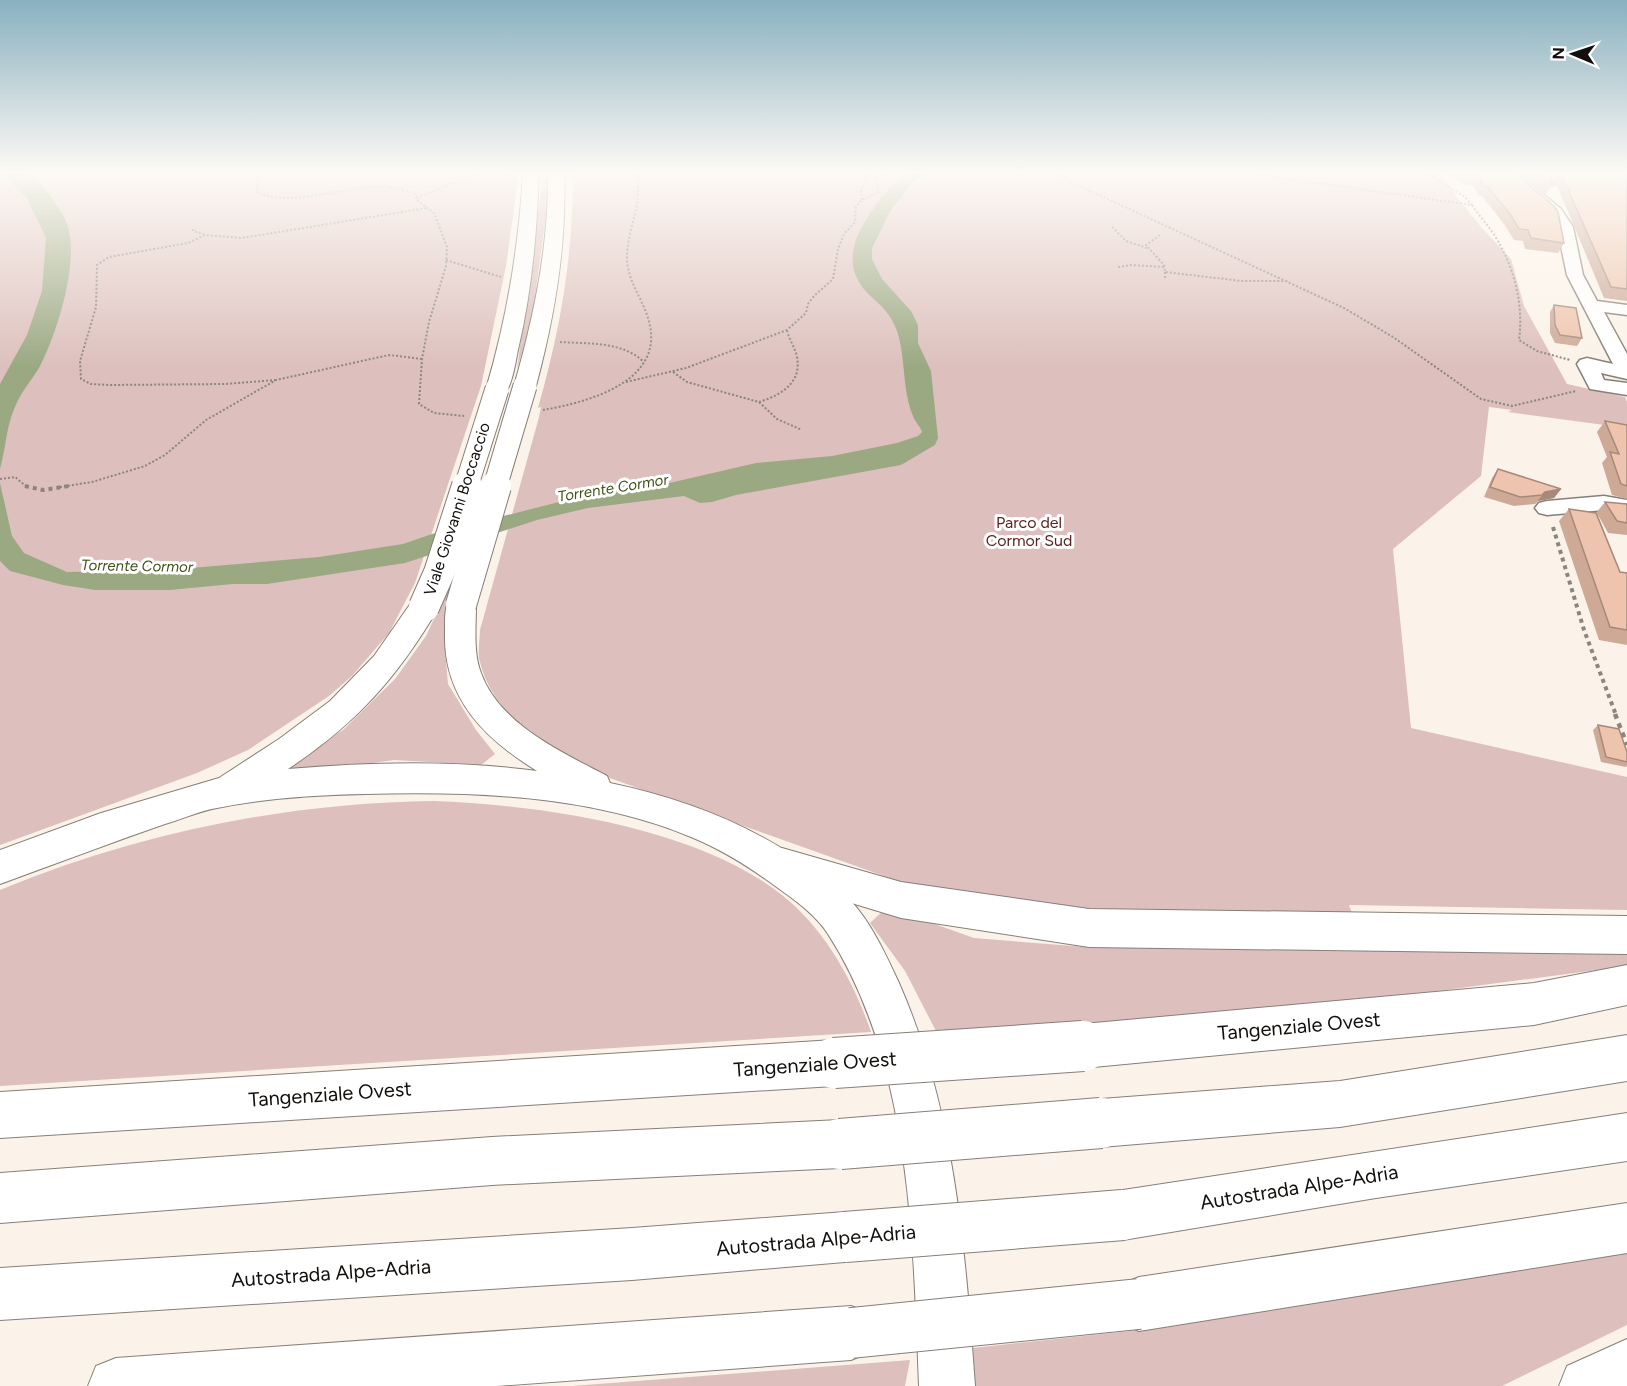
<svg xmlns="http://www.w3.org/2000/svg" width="1627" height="1386" font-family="Figtree,sans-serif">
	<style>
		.green { fill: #ddc0bd }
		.water { fill: #9ba983 }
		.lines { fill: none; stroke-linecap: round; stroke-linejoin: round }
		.minor-casing { stroke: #867f76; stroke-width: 3 }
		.major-casing { stroke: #867f76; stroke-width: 2 }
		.highway-casing { stroke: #867f76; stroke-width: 2 }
		.path-far2 { stroke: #8b857e; stroke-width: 2; stroke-dasharray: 2 2; stroke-linecap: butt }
		.path-far1 { stroke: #8b857e; stroke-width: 4; stroke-dasharray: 4 4; stroke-linecap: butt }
		.path { stroke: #8b857e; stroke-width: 4.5; stroke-dasharray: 5 5; stroke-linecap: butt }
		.minor { fill: #fff; fill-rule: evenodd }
		.major { fill: #fff; fill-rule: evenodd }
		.highway { fill: #fff; fill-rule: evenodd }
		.major-bridge-far1-casing { stroke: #867f76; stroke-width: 25; stroke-linecap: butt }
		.major-bridge-casing { stroke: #867f76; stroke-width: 32; stroke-linecap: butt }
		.highway-bridge-casing { stroke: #867f76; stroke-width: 52; stroke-linecap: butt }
		.major-bridge-far1 { stroke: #fff; stroke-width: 23 }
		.major-bridge { stroke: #fff; stroke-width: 30 }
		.highway-bridge { stroke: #fff; stroke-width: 50 }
		.wall { fill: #cda996 }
		.shaded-wall { fill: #a7897a }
		.building { fill: #eec4ae; stroke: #a7897a; stroke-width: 1.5 }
		.labels { text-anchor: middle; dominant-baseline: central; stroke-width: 6; stroke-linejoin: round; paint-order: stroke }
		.far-water-label { font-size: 15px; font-style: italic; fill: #3e5116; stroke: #fff }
		.street-label { font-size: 16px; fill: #120f0c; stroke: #fff }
		.park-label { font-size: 16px; fill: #5d2321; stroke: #fff }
		.near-street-label { font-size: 20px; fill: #120f0c; stroke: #fff }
	</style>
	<rect width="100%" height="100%" fill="#fbf3e9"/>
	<path class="green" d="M0 172H519L506 266 481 386 415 583 389 633 352 676 329 696 248 750 197 773 0 845Z
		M541 172H548L550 184 532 320 517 369 542 184Z
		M573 172H1437L1446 178 1455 195 1482 228 1511 259 1524 306 1567 384 1625 397 1627 402V428L1508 412 1512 410 1489 407 1481 476 1393 549 1411 728 1627 777V910L1349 905 1353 916 1088 911 909 885 593 772C549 747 493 717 480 662 477 653 480 640 480 630L539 417 541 407 538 408C561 326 573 257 573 172Z
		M458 567 444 638 448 684 476 730 495 754 481 765 394 760 298 774 285 768 343 730 395 679 426 636Z
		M434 801C541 805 696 827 782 895 825 929 854 982 871 1032L0 1086V890C139 833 284 803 434 801Z
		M887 907 974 938 1086 947 1627 949V966L1340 1004 938 1035 905 971 870 923Z
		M1627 1243V1325L1502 1386H975L973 1348 1148 1329Z
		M910 1360 905 1386H572Z"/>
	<path class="water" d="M0 172C32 172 38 175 55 203 59 210 66 218 68 227 79 263 57 334 39 368 31 381 21 392 15 407 6 427 6 448 0 469V384L27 335 42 291 46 238 27 198Z
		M908 172H929L913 182 891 210 872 248V259L882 279 911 311 918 325V343L931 371 938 438 935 445 901 465 736 495 712 502 700 503 684 496 588 508 537 520 405 563 267 584H233L170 590H95L63 585 10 571 0 561V483L12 536 24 553 67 572 167 570 319 557 403 544 432 534 587 495 665 484 756 463 832 456 897 443 918 436 922 432C920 426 915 422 913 416 902 390 906 358 897 331 887 303 868 300 858 280 840 249 871 209 891 187 896 181 903 177 908 172Z"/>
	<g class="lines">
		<g class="minor-casing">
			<path id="minor" d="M1501 172H1516L1561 209 1573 227 1583 275 1597 301 1627 305V315L1604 312 1627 354V379L1601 373 1604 380 1627 383V395L1590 389 1577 364 1580 360 1587 358 1613 364 1567 275 1557 227 1550 215Z
				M1604 496 1627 500V514L1604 510 1547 515 1539 513 1535 508 1539 503 1547 501Z"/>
		</g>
		<g class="major-casing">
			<path id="major" d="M523 172H539C537 232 532 291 518 350 515 364 513 382 505 394L497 396 489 394 486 389C507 318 519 246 523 172Z
				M548 172H564C567 245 555 315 536 386L533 391 525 393 517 391 514 386C534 316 549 246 548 172Z
				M461 595 472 598 476 605C476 627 473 652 481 673 500 725 562 752 607 776L610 783C681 798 746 822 806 864 821 875 838 886 851 901 872 924 886 955 899 983 955 1110 965 1249 975 1386H919C913 1237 911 1063 828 934 816 915 796 901 778 888 751 868 723 850 691 837 590 795 473 791 365 794 316 795 265 798 217 808 199 811 183 819 165 824 110 843 55 864 0 884V850L101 813 219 778 279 739 330 701 374 656 413 600 424 597 435 600 439 607C397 678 357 723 288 769 370 762 455 760 537 771 485 739 443 698 445 633 445 621 444 608 450 598Z"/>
		</g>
		<g class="highway-casing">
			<path id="highway" d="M782 848 901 882 1089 909 1627 916V954L1089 947 901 918 782 882 768 877 763 865 768 853Z
				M1627 965V1005L1534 1025 1083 1068 1067 1062 1061 1046 1067 1030 1083 1024 1534 983Z
				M1627 1035V1081L1340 1127 1101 1147 1084 1140 1077 1123 1084 1106 1101 1099 1340 1081Z
				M834 1040 850 1047 857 1063 850 1079 834 1086 0 1138V1092Z
				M1627 1113V1161L1376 1198 1123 1240 1105 1233 1098 1215 1105 1197 1123 1190Z
				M840 1120 857 1127 864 1144 857 1161 840 1168 492 1185 0 1223V1173L492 1137Z
				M1627 1203V1253L1139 1331 1120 1323 1112 1304 1120 1285 1139 1277Z
				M845 1212 863 1219 870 1237 863 1255 845 1262 632 1280 0 1320V1268L632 1228Z
				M851 1306 870 1314 878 1333 870 1352 851 1360 497 1386H88L96 1366 116 1358Z
				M1627 1339V1386H1559L1567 1366Z"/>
		</g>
		<path class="path-far2" d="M260 172 256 192C307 212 361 172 415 194L418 201 434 213 447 247 446 266 429 322 422 359 419 404 434 413 464 416
			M1049 172 1344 308 1393 337 1481 399 1512 406 1576 391
			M1238 172 1472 205 1465 197 1425 172
			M416 198 482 172
			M862 200 861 190 869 172
			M1472 205C1479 216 1488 225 1495 236 1514 267 1524 304 1519 340L1537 351 1570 360
			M1112 227 1126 241 1147 248
			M193 229V231L204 234
			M1160 235 1146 245 1164 265 1165 272 1242 281H1288
			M446 260 501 277
			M1118 267 1131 265 1165 267
			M1165 272V280
			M560 342C588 344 622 341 644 362
			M673 372 687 382 759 402 777 419 802 430
			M276 380 225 384 109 385 91 384 81 379 80 361 96 307 97 265 109 257 188 243 205 235 242 238 427 208
			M626 382 686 368 787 330 806 313 808 304 814 296 833 279 838 249 844 234 855 222 856 206 862 200 879 192 876 180 881 172
			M759 402C781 395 802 383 797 357 795 347 789 340 787 330
			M543 410C589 402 668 381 648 318 642 298 627 280 627 258 627 229 644 202 636 172
			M0 479 15 477 27 487
			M60 487 92 482 145 466 165 455 206 420 276 380 389 355 422 359"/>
		<path class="path-far1" d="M25 486 43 490 69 486
			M1553 527 1584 630 1616 715"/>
		<path class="path" d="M1615 714 1627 745"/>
		<use href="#minor" class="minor"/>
		<use href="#major" class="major"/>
		<use href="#highway" class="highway"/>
		<g class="major-bridge-far1-casing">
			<path id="major-bridge-far1" d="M466 487 497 389
				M495 487 525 386"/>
		</g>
		<g class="major-bridge-casing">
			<path id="major-bridge" d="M461 605 496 486
				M424 607 439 573 467 486"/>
		</g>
		<g class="highway-bridge-casing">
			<path id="highway-bridge" d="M834 1063 1083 1046
				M840 1144 1101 1123
				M845 1237 1123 1215
				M851 1333 1139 1304"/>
		</g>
		<use href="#major-bridge-far1" class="major-bridge-far1"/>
		<use href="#major-bridge" class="major-bridge"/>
		<use href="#highway-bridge" class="highway-bridge"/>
	</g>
	<path class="wall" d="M1442 172H1514L1564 243 1558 253 1525 249 1523 241 1514 240 1504 224 1482 196H1479L1472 185H1465Z
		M1519 172H1627V301L1604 298 1557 185 1549 188 1546 194Z
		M1554 305 1582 338 1577 346 1555 343 1550 333V312Z
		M1605 421 1627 425V499L1612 495 1602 463 1607 457 1597 432Z
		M1498 469 1561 489 1554 498 1538 501 1535 504 1514 506 1484 497 1492 478Z
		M1605 502 1627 504V535L1608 533 1597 513 1620 572 1627 573V645L1599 640 1559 521 1569 509 1596 513Z
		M1598 725 1627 752V766L1626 767 1601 762 1593 730Z"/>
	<path class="shaded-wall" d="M1562 176 1557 185 1549 188 1551 184 1550 179Z
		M1561 489 1554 498 1538 501 1535 504 1545 492Z"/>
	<path class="building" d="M1463 172H1514L1554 206 1558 212 1564 243 1531 238 1528 230 1519 229 1510 214 1487 186H1484L1477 175H1470Z
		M1536 172H1627V289L1611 287 1562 176 1550 179 1551 184Z
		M1554 305 1576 308 1582 338 1560 335 1555 325Z
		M1605 421 1627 425V486L1621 484 1610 452 1619 454Z
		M1498 469 1561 489 1545 492 1542 495 1520 497 1490 487Z
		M1605 502 1627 504V523L1617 521Z
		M1569 509 1596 513 1620 572 1627 573V630L1610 627Z
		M1598 725 1619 729 1627 752V762L1606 757Z"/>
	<linearGradient id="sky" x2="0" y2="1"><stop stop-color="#89b0c0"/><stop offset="0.47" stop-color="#fdfaf5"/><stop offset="1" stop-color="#fdfaf5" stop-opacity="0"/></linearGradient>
	<rect width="1627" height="366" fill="url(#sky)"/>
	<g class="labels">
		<g class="far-water-label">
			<text transform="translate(613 488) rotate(-9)">Torrente Cormor</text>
			<text transform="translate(137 566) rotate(1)">Torrente Cormor</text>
		</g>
		<g class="street-label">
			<text transform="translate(457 509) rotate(-72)">Viale Giovanni Boccaccio</text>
		</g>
		<g class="park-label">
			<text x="1029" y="522">Parco del<tspan x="1029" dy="18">Cormor Sud</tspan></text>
		</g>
		<g class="near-street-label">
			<text transform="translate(1299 1026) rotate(-5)">Tangenziale Ovest</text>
			<text transform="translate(815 1064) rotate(-4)">Tangenziale Ovest</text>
			<text transform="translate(330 1094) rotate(-4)">Tangenziale Ovest</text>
			<text transform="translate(1299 1187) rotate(-9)">Autostrada Alpe-Adria</text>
			<text transform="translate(816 1240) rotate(-5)">Autostrada Alpe-Adria</text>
			<text transform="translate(331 1273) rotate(-4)">Autostrada Alpe-Adria</text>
		</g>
	</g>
	<g transform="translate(1573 54) rotate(272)" stroke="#ffffff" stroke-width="4.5" paint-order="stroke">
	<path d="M0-4.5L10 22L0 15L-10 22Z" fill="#120f0c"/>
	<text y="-9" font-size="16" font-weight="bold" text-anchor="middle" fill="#120f0c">N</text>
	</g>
</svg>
